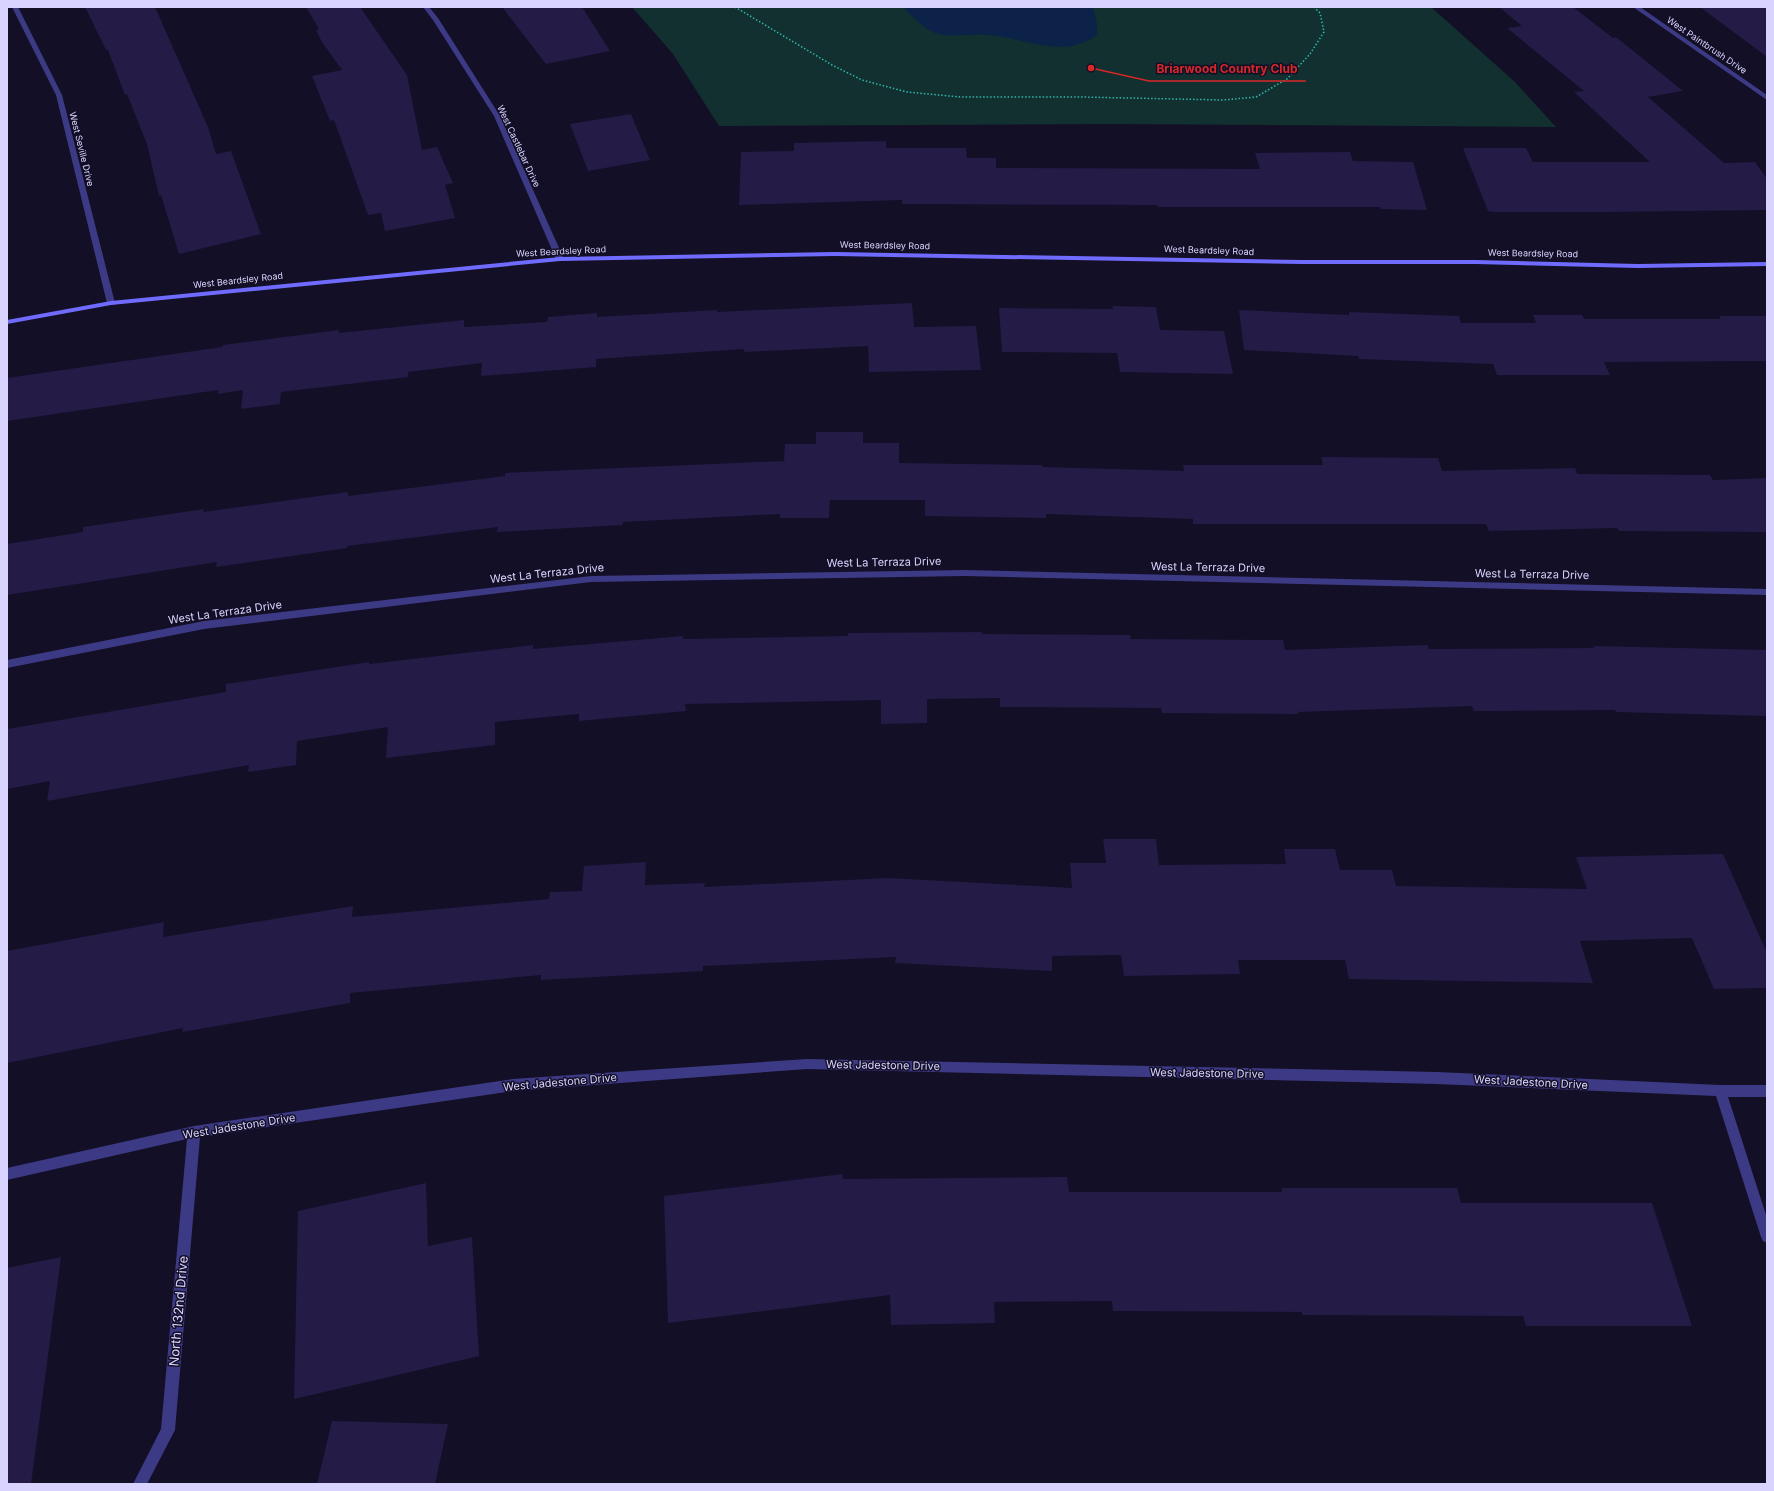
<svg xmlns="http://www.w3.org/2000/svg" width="1774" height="1491" font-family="Inter,sans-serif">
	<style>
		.green { fill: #12302f }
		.water { fill: #0c2248 }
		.building { fill: #241b47 }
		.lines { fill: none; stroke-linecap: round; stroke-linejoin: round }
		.path { stroke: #2fb8b0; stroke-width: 1.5; stroke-dasharray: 1.5 2; stroke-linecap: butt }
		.street { fill: #3d3a85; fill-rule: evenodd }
		.secondary { fill: #6f6bff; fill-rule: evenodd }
		.labels { text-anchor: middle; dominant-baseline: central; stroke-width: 3; stroke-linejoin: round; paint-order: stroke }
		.far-street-label { font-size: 9px; fill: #d9d4ff; stroke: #130f26 }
		.street-label { font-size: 11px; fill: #d9d4ff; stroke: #130f26 }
		.near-street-label { font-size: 13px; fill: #d9d4ff; stroke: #130f26 }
		.leader { fill: none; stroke: #d62828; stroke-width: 1.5 }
		.callout-dot { fill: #d62828; stroke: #130f26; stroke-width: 1.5 }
		.callout-label { font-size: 12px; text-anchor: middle; font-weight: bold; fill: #d62828; stroke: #130f26; stroke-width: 3; stroke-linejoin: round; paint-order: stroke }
	</style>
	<rect width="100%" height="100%" fill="#130f26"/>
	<path class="green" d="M632 7H1431L1515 82 1556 127 1110 124 719 126 673 54Z"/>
	<path class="water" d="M903 7H1093L1097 24V35C1063 60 1026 38 988 35 972 33 955 38 939 34 925 31 913 17 903 7Z"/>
	<path class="building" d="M85 7H155L208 127 216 154 231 151 261 234 179 254 161 195 159 196 147 144 127 94 125 95 108 50H106Z
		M306 7H360L407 75 422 150 437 147 453 183 445 185 455 218 385 231 381 213 368 215 334 120 330 121 312 76 342 70 322 42 316 30 319 29Z
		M502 7H582L610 51 546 64Z
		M1499 7H1573L1613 38 1616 37 1683 91 1648 97 1724 163 1755 162 1767 179V210L1604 212H1492L1488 211 1463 148H1526L1533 162H1650L1574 92 1584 91 1507 28 1522 26Z
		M1700 7H1767V57Z
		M631 114 650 160 588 171 570 124Z
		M886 141V148H966L967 158H996V168L1260 169 1255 153 1350 152 1353 161 1413 162 1427 210 1381 209 1380 207H1158L1157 205 902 204V200L739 205 741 152 794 151V143Z
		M912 303 914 327 976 326 981 370 869 372 868 346 744 352V349L596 359V367L481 376 482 363 408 372V377L281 392 280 404 241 409 243 390 218 394V390L7 421V378L222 347 223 345 339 330V333L464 320V327L547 322 548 317 597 313V317L717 310V312Z
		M1112 306 1156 307 1160 330 1224 331 1233 374 1120 372 1117 353 1002 352 999 308 1113 309Z
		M1239 310 1349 315V312L1459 316 1461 323H1536L1533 315H1582L1584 319H1721L1719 316H1767V361L1604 362 1610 375H1497L1493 364 1359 359 1358 356 1244 350Z
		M816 432H863V443H899V463L1042 465V467L1184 471 1183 465H1323L1321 457 1438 458 1442 471 1575 468 1577 474 1710 475 1713 480 1767 478V532L1619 531 1617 528 1489 531 1486 524H1193V519L1046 514V518L925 516V500H830L829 518H780V514L623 522 622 525 497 532 498 527 347 546V548L216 567 217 562 7 595V544L83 532V527L204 509 203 512 348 492V496L505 476V473L784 461 785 444H816Z
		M982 632V634L1130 635 1131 639 1283 640 1285 650 1427 645 1429 649 1594 648 1593 646 1767 650V716L1616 712 1615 710 1474 711 1472 706 1298 712V714L1162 713 1161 708 1000 707V698L927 699V723L881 724V700L685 704 686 711 579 721V714L495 722V745L386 758 388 727 297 741 296 765 248 772 249 765 47 801 50 781 7 789V729L226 692V684L369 662V664L533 645V649L683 636V639L848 636V633Z
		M1103 839H1156L1159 865 1286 864 1284 849H1335L1340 870H1392L1396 886 1587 889 1576 857 1723 854 1767 953V988L1714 989 1692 938 1580 941 1593 983 1349 979 1345 960H1238L1240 974 1124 976 1121 955 1052 956V971L895 963 896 957 703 966V971L541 980V975L350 993V1003L182 1032 183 1028 7 1063V951L164 922 163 937 353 906 352 917 549 899 550 892 582 891 584 866 646 862 645 885 705 883 704 887 888 878 1072 888 1070 863H1106Z
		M842 1174 843 1179 1067 1177 1069 1192H1282V1188H1457L1461 1203H1652L1692 1326H1526L1523 1316 1302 1315V1312L1113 1311 1112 1301 994 1302 995 1323 891 1325 890 1295 668 1323 664 1196Z
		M426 1183 428 1246 472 1237 479 1356 294 1399 298 1211Z
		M61 1257 31 1484H7V1268Z
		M332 1421 448 1424 435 1484H317Z"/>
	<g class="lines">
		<path class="path" d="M735 7 832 65 862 80 907 92 960 97H1081L1223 100 1256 97 1287 79 1310 54 1324 32 1320 13 1314 7"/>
		<path class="street" d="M12 7H18L62 95 115 303 114 305H111L107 303 56 95Z
			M423 7H429L438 18 500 116 564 259 563 261H560L556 259 494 116 433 20Z
			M1633 7H1640L1767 95V100Z
			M965 570 1767 589V595L965 576 591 582 204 629 7 668V660L204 621 591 576Z
			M807 1059 1437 1072 1720 1085H1767V1097H1728L1767 1218V1243L1763 1241 1761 1237 1716 1096 1437 1084 807 1069 513 1091 200 1137 175 1430 147 1484H133L161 1429 187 1139 7 1180V1168L194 1126 513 1079Z"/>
		<path class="secondary" d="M835 252 1302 260H1476L1638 264 1767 262V266L1638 268 1476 264H1302L835 256 560 261 111 305 7 324V320L111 301 560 257Z"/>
	</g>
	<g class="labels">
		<g class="far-street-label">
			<text transform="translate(1707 45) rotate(34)">West Paintbrush Drive</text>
			<text transform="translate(519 146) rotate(65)">West Castlebar Drive</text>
			<text transform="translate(82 149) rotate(76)">West Seville Drive</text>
			<text transform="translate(885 245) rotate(1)">West Beardsley Road</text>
			<text transform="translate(1209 250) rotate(2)">West Beardsley Road</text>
			<text transform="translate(561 251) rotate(-3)">West Beardsley Road</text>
			<text transform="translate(1533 253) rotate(1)">West Beardsley Road</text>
			<text transform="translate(238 280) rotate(-6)">West Beardsley Road</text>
		</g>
		<g class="street-label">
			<text transform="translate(884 562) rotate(-1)">West La Terraza Drive</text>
			<text transform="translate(1208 567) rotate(1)">West La Terraza Drive</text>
			<text transform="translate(547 573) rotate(-6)">West La Terraza Drive</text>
			<text transform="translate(1532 574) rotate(1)">West La Terraza Drive</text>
			<text transform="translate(225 612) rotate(-8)">West La Terraza Drive</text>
			<text transform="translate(883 1065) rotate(1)">West Jadestone Drive</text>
			<text transform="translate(1207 1073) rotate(1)">West Jadestone Drive</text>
			<text transform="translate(560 1082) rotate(-5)">West Jadestone Drive</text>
			<text transform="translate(1531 1082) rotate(3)">West Jadestone Drive</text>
			<text transform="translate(239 1126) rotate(-9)">West Jadestone Drive</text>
		</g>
		<g class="near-street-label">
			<text transform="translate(178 1311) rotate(-85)">North 132nd Drive</text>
		</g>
	</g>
	<path class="leader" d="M1091 68L1149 81H1306"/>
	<circle class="callout-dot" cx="1091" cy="68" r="4"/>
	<g class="callout-label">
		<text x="1227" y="73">Briarwood Country Club</text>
	</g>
	<rect width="1774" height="1491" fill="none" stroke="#d9d4ff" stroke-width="16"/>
</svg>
